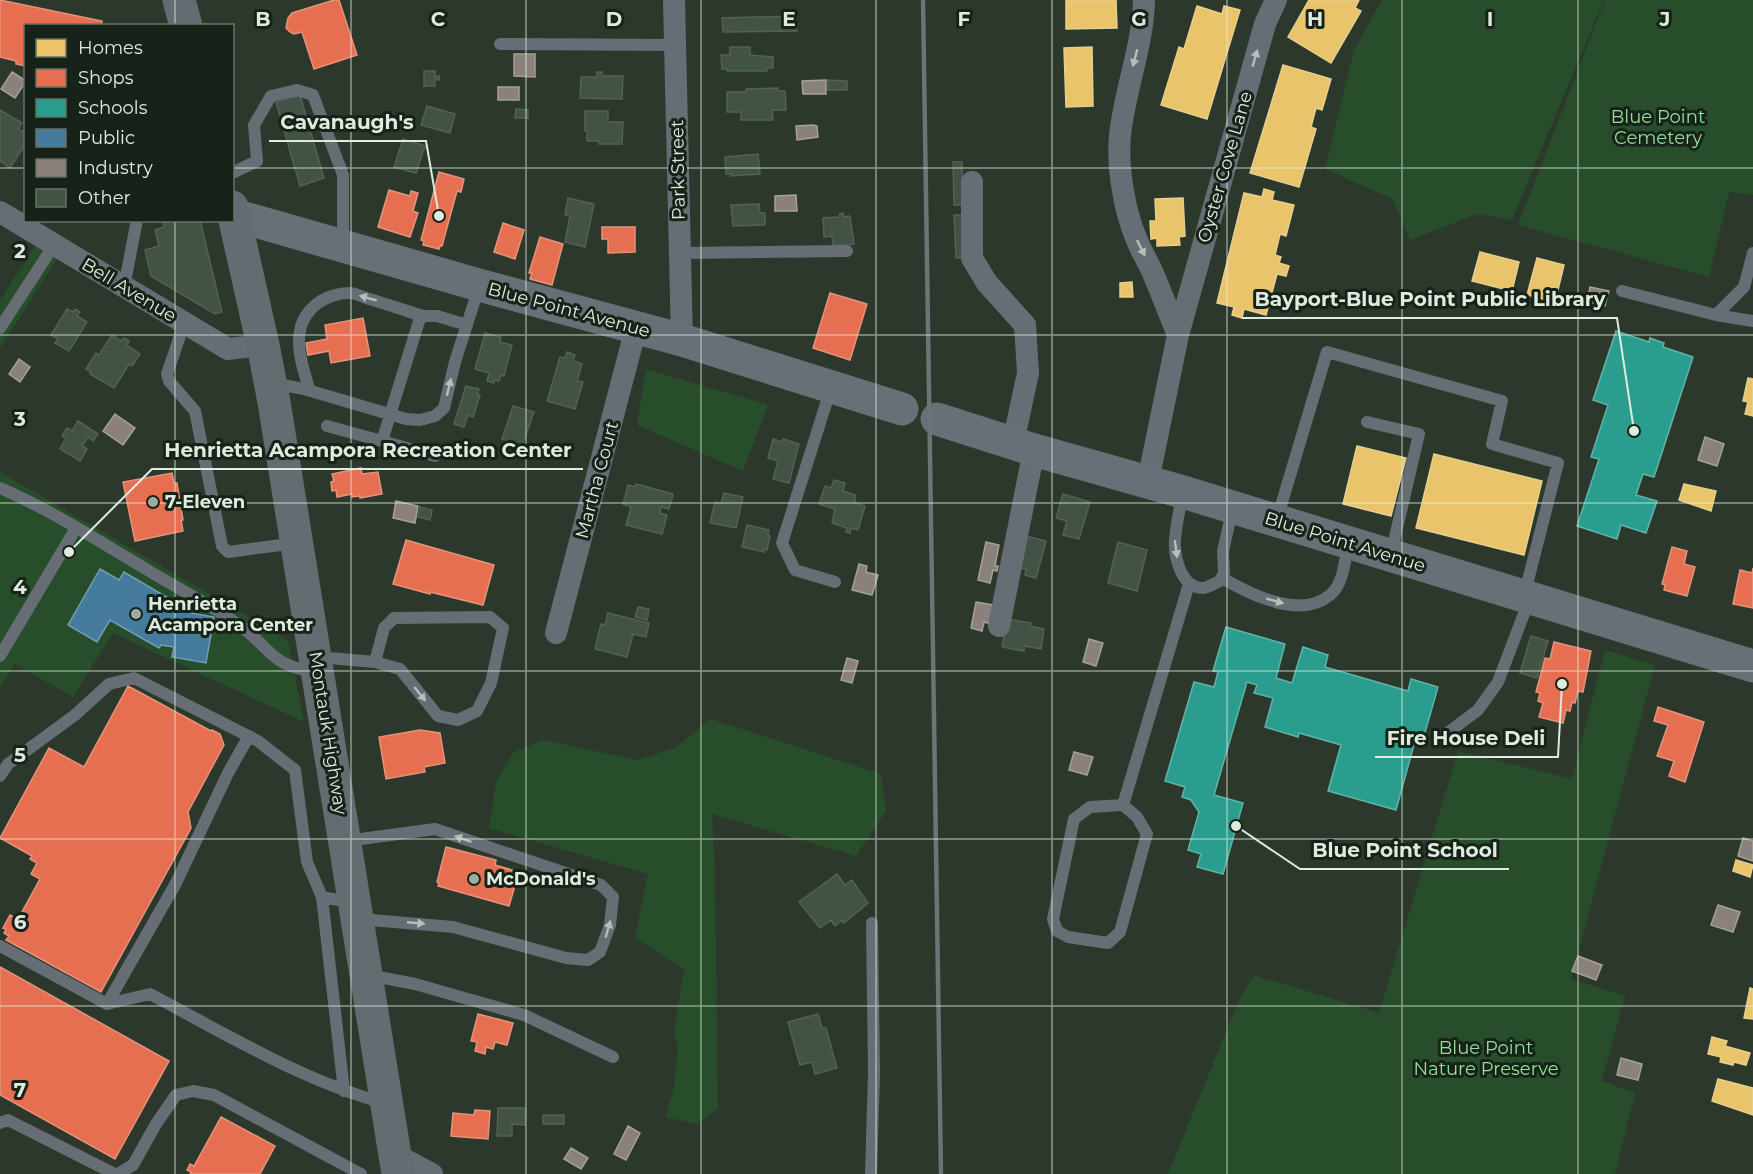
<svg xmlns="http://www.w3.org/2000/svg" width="1753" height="1174" font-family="Montserrat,sans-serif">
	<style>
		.green { fill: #284d2b }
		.homes { fill: #e9c46a; stroke: #e5d08d; stroke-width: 1.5 }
		.shops { fill: #e76f51; stroke: #e4947b; stroke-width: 1.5 }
		.schools { fill: #2a9d8f; stroke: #60b5a7; stroke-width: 1.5 }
		.public { fill: #457b9d; stroke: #739db0; stroke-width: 1.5 }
		.industry { fill: #8a817c; stroke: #a3a199; stroke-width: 1.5 }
		.building { fill: #425244; stroke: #556056; stroke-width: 1.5 }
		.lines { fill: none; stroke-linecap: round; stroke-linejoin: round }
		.lane { stroke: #666d75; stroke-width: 12 }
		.street { stroke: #666d75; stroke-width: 22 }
		.secondary { stroke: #686f77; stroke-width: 33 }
		.primary { stroke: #636c70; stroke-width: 33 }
		.rail { stroke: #6d7475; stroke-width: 4.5 }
		.oneway { fill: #b3c0b9 }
		.grid { fill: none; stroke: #ddecde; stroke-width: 1.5; stroke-opacity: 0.55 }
		.poi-dot { fill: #9fada0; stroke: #172218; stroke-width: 2 }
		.labels { text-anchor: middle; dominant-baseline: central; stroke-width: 6; stroke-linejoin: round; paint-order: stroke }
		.park-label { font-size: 18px; fill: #91e197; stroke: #172218 }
		.street-label { font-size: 18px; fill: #ddecde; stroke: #172218 }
		.poi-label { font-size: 18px; font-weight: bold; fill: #ddecde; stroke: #172218; text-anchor: start }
		.grid-label { font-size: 20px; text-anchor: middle; font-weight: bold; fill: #ddecde; stroke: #172218; stroke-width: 6; stroke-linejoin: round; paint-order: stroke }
		.leader { fill: none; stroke: #ddecde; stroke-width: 2 }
		.callout-dot { fill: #ddecde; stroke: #172218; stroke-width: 2 }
		.callout-label { font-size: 20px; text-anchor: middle; font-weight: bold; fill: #ddecde; stroke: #172218; stroke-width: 6; stroke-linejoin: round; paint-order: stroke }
	</style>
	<rect width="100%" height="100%" fill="#2c382c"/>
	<path class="green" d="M1382 0H1604L1512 220 1477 214 1410 240 1393 199 1325 169 1354 50Z
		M1605 0H1753V195L1729 192 1709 277 1518 225Z
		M38 242 59 256 0 348V300Z
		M646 369 768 405 743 471 637 425Z
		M0 472 288 640 304 722 113 633 73 697 15 664 0 688Z
		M1605 650 1655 665 1571 979 1625 996 1602 1081 1635 1093 1615 1174H1168L1240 998 1254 975 1379 1013 1458 751 1572 779Z
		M711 719 881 774 886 811 856 856 712 814 715 874 718 1109 697 1124 665 1117 673 1092 678 1048 674 1032 684 969 635 937 648 874 489 828 496 782 514 752 543 740 637 760 675 748Z"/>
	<path class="homes" d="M1066 0H1116L1117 28 1066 29Z
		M1309 0H1359L1355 8 1361 11 1331 63 1288 37Z
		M1197 6 1222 14 1224 6 1240 10 1207 119 1161 105 1179 47 1184 49Z
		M1092 47 1093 106 1066 107 1064 48Z
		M1283 65 1331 79 1322 110 1316 108 1311 127 1316 129 1299 187 1250 173Z
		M1264 189 1274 192 1272 200 1294 205 1286 236 1280 234 1275 255 1281 257 1279 263 1289 266 1286 276 1277 274 1266 315 1244 309 1242 318 1232 315 1234 307 1217 303 1244 193 1262 197Z
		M1183 198 1185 236 1179 237 1180 245 1157 246V238L1151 239 1150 221H1156L1155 199Z
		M1480 252 1519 262 1512 291 1472 281Z
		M1537 258 1564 265 1555 302 1527 295Z
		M1132 282 1133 297H1120V283Z
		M1748 378 1753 379V416L1745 414 1748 402 1743 401Z
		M1357 446 1406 458 1391 516 1343 504Z
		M1434 454 1542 481 1524 555 1416 528Z
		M1684 484 1716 491 1711 511 1679 500Z
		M1736 860 1753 865 1750 877 1733 871Z
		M1750 988 1753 989V1019L1744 1018Z
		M1712 1037 1727 1041 1725 1046 1750 1053 1746 1065 1734 1062 1733 1065 1720 1062 1721 1057 1708 1054Z
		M1718 1079 1753 1088V1115L1712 1101Z"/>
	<path class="shops" d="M0 0 102 21 101 26H26V66L16 64V61L0 57Z
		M334 0H339L357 55 314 69 302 32 294 34 290 32 286 28 288 18 292 13Z
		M439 172 464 179 461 192 457 191 442 246H440L439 249 423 245 424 241 421 240Z
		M389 190 410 196 411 191 418 193 413 211 418 213 410 237 378 227Z
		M503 223 524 230 515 259 494 252Z
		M602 227H635V252L608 253V239H602Z
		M540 237 563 244 552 285 530 279 532 273H529Z
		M830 293 867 304 850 360 813 348Z
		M363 318 370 356 331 363 329 351 308 355 306 343 327 339 325 325Z
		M361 468 362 474 378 472 382 494 360 498V496L352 497V494L337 497 336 490 332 491 331 482 334 481 332 474Z
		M172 473 174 483H177L183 520H181L183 531 135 541 123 482Z
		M406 540 494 565 483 605 430 592V594L393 584Z
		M1672 547 1687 551 1684 564 1695 567 1687 596 1664 590 1665 585 1662 584Z
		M1753 568V608L1733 604 1740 570 1752 573Z
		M1554 642 1591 651 1583 692 1578 691 1575 703 1572 702 1570 711 1566 710 1563 723 1539 717 1543 703 1538 701 1540 693 1536 692 1545 658 1550 659Z
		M128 686 211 731 212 730 220 734 224 745 188 812 191 828 101 992 6 940 9 936 4 933 6 929 3 928 10 915 18 919 40 879 31 874 37 863 30 859 32 856 0 838 49 748 84 767Z
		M1658 707 1704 722 1685 782 1669 776 1674 761 1657 756 1668 725 1654 721Z
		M420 730 440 733 445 763 424 767 425 772 386 779 379 737Z
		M446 847 496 860 495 865 519 872 509 906 438 886 439 883 437 882Z
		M0 967 169 1061 115 1159 0 1095Z
		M478 1014 513 1023 507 1045 495 1042 493 1049 486 1047 485 1054 475 1051 477 1042 471 1041Z
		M475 1110 490 1111 488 1139 451 1136 453 1113 474 1115Z
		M221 1117 275 1146 260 1174H190L191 1172 187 1170 190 1164 194 1166Z"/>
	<path class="schools" d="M1616 331 1649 342 1650 338 1664 343 1663 347 1693 357 1654 477 1643 474 1636 495 1657 501 1646 533 1621 525 1617 539 1577 526 1599 459 1591 457 1608 405 1593 400Z
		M1226 627 1285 644 1276 678 1292 683 1303 647 1328 655 1325 667 1408 691 1411 679 1438 687 1424 736 1417 734 1396 810 1328 791 1341 745 1299 733 1298 737 1265 727 1273 698 1254 693 1257 685 1247 682 1214 795 1243 803 1223 874 1197 867 1201 854 1188 850 1199 812 1191 800 1182 797 1185 787 1165 781 1194 682 1214 687 1218 672 1213 671Z"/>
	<path class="public" d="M100 569 119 580 124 572 182 606 180 611 214 617 206 663 172 657 174 647 161 645 159 648 110 620 97 642 68 625Z"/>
	<path class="industry" d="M514 54H535V77L514 76Z
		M12 72 26 81 15 98 1 89Z
		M826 80V94H803L802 81Z
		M498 87H519V100H498Z
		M813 125 817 126 818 137 797 140 796 126Z
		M796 195 797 211H775V196Z
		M1590 287 1609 291 1605 306 1599 305 1598 310 1593 308 1594 303 1587 302Z
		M19 359 30 367 20 382 9 374Z
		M115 414 135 428 123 445 103 431Z
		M1705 437 1724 444 1717 466 1698 460Z
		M396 501 418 506 415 523 393 518Z
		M986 542 999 545 995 566H998L997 571 993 570 990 583 978 580Z
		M859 564 867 566 866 572 878 575 872 595 852 590Z
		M976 602 994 605 991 624 984 622 982 631 971 628Z
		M1089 639 1103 643 1096 666 1083 662Z
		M847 658 858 661 852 683 841 680Z
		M1074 752 1093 757 1087 775 1069 770Z
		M1743 838 1753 841V861L1738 856Z
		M1718 905 1740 912 1733 932 1711 925Z
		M1578 956 1602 965 1596 980 1572 971Z
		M1621 1058 1642 1064 1638 1080 1617 1075Z
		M628 1126 640 1133 626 1160 614 1154Z
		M571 1148 588 1158 581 1169 564 1159Z"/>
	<path class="building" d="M796 16 797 31 723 32 722 18Z
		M730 47H750V55L773 57V68H767V71H727V69H722L721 55H730Z
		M424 71H435V77L439 76V80L435 79V86H424Z
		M597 72H602V76H623L622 99 580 98 581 77H597Z
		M828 80 847 81V90H828Z
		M778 88V91H785L786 110H772L773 120H741V112H727V92H746V89Z
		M300 95 324 178 300 186 276 102Z
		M427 106 455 114 450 133 421 125Z
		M516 109 528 110V118H515Z
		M0 110 22 123 18 129 26 133V143L10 168 0 161Z
		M585 111H608V122H623L622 144H599V141H587V131H585Z
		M403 139 425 146 416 173 394 167Z
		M758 154 760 174 731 176V174H726L725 157Z
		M953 162H962L963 205H954Z
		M568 198 594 204 585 247 565 242 570 216 565 215Z
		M759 204 760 213H765V225L733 226 731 205Z
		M843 213 844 217 850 216 854 244 833 246 832 236 824 237 823 218 839 217 840 214Z
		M954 215H964V258H956Z
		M162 220H200L222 312 215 314 151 276 145 250 159 246 155 230 164 227Z
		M67 309 73 312 75 309 80 312 77 316 87 322 69 351 55 343 58 339 51 335Z
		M485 333 501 337 500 342 512 345 504 376 501 375 499 381 494 380V383L487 381 489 373 475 369Z
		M112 335 121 341 124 338 129 341 127 345 140 354 132 366 129 364 114 388 90 374 91 372 86 369 96 353 99 355Z
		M567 352 575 355 573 361 582 364 577 381 583 382 575 409 547 401 560 357 565 358Z
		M466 386 479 389 477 395H480L473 417 468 415 464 427 454 424Z
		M513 406 534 412 522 446 502 439Z
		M78 421 98 434 93 441 88 437 82 446 87 449 80 461 60 449 66 438 62 436 67 428 72 431Z
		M773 439 782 442 783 439 799 444 789 483 773 479 778 461 768 458Z
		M834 480 845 483 843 491 855 495V503L865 506 858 530 851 528 850 533 846 532 847 528 832 523 835 509 819 504 825 486 831 488Z
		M636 484 673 494 669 509 661 507 660 513 667 515 662 534 626 525 631 507 623 504 628 485 636 487Z
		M724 493 743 497 736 528 710 523 715 502 721 504Z
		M1063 494 1090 502 1079 539 1063 535 1067 521 1056 518Z
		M420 507 432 510 430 520 418 517Z
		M747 525 769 530 768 535 770 536 767 550 764 549V552L742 547Z
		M1022 535 1046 541 1036 578 1025 575 1026 569 1014 566Z
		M1118 542 1147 550 1137 591 1108 583Z
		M638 607 649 609 647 620 635 617Z
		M608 613 649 623 646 637 633 634 627 657 595 649 601 624 605 625Z
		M1007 619 1031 623 1030 626 1044 629 1041 649 1024 646V651L1002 647Z
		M1531 636 1548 641 1537 678 1520 673Z
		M837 874 845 885 852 880 868 903 844 923 842 920 835 926 831 920 820 928 799 902Z
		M818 1014 822 1028H826L837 1068 815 1074 812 1062 800 1065 788 1022Z
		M498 1108H525V1125L512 1124V1136H497Z
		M543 1115H564V1124H543Z"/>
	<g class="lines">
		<path class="lane" d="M500 44 675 45
			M232 173 257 161 254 125 271 96 297 90 313 95 343 175V245
			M680 253 847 251
			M124 287 137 220
			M1622 291 1716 315 1744 287 1753 253
			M1716 315 1753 321
			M184 324 167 374 169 381 195 411 222 546 228 552 296 543
			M0 328 54 245
			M272 383 304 389 406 419 420 420 435 416 444 408 455 362 479 287
			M831 388 782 543 795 570 835 582
			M310 391C300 360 288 325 318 303 326 297 339 293 349 293 354 293 361 296 366 298 386 304 404 310 423 316
			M1367 422 1419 434 1391 554
			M327 426 382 441 419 321 423 316H437L467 325
			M382 441 435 456
			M0 488C49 509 95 539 141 566 173 586 208 603 239 625 271 647 270 667 315 671
			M1183 493C1180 508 1176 524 1175 540 1174 557 1181 588 1203 588 1208 588 1215 583 1220 581L1224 573 1223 551 1233 507
			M1277 519 1327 352 1502 401 1492 444 1558 463 1524 596
			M1222 578C1249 594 1301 620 1330 595 1344 584 1345 559 1348 543
			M0 656 76 528
			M317 657 375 662 400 669 438 716 458 720 477 711 491 683 503 628 490 617 394 618 384 628 375 662
			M1442 737 1478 710 1498 682 1530 598
			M0 776 8 764 75 715 109 684 134 678 258 741 295 770 307 862 322 897 344 1091
			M1123 805 1137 817 1147 834 1120 932 1108 943 1068 937 1057 931 1053 919 1074 819 1090 807 1123 805 1189 584
			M346 841 435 829 601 885 613 897 610 925 600 952 588 960 566 958 453 927 359 919
			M322 897 338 900H353
			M0 946 107 1004 150 994C226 1034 301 1080 384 1103
			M368 975 415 984 524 1015 613 1057
			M107 1004 176 883 228 773 249 736
			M0 1123 8 1120 115 1174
			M118 1174 133 1165 156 1124 176 1095 193 1091 214 1095 361 1174
			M871 1174 874 1073 872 923"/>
		<path class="street" d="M674 0 682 340
			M1144 0C1143 46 1125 89 1120 135 1117 166 1124 209 1136 238 1140 249 1147 260 1152 271 1161 292 1169 313 1178 335L1265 24 1276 0
			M972 182V258L987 283 1025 325 1028 373 1013 443
			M0 212 228 349 263 345
			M1148 481 1178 335
			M999 626 1034 450
			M556 633 636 328
			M396 1155 432 1174"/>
		<path class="secondary" d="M234 215 479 285 682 340 902 409
			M937 419 1034 450 1183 492 1753 666"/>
		<path class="primary" d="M179 0 186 26
			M232 207 263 345 274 402 398 1174"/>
		<path class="rail" d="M923 0 941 1174"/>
	</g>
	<defs><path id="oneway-solid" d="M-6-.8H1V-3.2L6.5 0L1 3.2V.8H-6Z" transform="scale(1.5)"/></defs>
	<g class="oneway">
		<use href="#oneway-solid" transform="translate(1135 58) rotate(105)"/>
		<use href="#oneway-solid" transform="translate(1255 58) rotate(-74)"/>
		<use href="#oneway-solid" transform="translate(1141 248) rotate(63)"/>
		<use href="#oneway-solid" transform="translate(368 298) rotate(-164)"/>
		<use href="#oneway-solid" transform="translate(449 387) rotate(-76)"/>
		<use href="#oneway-solid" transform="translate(1176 549) rotate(82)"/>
		<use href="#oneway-solid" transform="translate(1275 601) rotate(16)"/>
		<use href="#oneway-solid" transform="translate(420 694) rotate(51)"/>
		<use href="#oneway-solid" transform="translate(463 839) rotate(-161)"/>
		<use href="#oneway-solid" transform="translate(416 923) rotate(5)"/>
		<use href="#oneway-solid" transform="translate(608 929) rotate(-74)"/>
	</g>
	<path class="grid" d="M175 0V26M351 0V1174M526 0V1174M701 0V1174M876 0V1174M1052 0V1174M1227 0V1174M1402 0V1174M1578 0V1174M0 168H26M232 168H1753M175 220V1174M0 335H1753M0 503H1753M0 671H1753M0 839H1753M0 1006H1753"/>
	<g class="poi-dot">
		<circle cx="153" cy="502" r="6"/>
		<circle cx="136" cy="614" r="6"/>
		<circle cx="474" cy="879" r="6"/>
	</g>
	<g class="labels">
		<g class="park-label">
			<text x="1658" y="117">Blue Point<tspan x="1658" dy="21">Cemetery</tspan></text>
			<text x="1486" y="1048">Blue Point<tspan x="1486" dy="21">Nature Preserve</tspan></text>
		</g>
		<g class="street-label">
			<text transform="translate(1225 167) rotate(-74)">Oyster Cove Lane</text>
			<text transform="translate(678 170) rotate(-91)">Park Street</text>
			<text transform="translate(129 290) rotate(31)">Bell Avenue</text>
			<text transform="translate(569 310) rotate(15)">Blue Point Avenue</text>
			<text transform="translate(597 480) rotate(-75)">Martha Court</text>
			<text transform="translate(1345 542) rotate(17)">Blue Point Avenue</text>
			<text transform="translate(328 733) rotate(81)">Montauk Highway</text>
		</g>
		<g class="poi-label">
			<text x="165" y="502">7-Eleven</text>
			<text x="148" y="604">Henrietta<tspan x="148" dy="21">Acampora Center</tspan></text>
			<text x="486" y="879">McDonald's</text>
		</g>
	</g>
	<g class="grid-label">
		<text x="263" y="26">B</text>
		<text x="438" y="26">C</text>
		<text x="614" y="26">D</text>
		<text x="789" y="26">E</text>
		<text x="964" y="26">F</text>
		<text x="1139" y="26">G</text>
		<text x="1315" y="26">H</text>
		<text x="1490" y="26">I</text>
		<text x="1665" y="26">J</text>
		<text x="20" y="258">2</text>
		<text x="20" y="426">3</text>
		<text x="20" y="594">4</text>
		<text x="20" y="762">5</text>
		<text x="20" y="929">6</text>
		<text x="20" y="1097">7</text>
	</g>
	<path class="leader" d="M439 216L426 141H269M1634 431L1617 318H1242M69 552L152 469H583M1562 684L1558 757H1375M1236 826L1300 869H1509"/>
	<g class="callout-dot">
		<circle cx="439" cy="216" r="6"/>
		<circle cx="1634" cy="431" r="6"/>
		<circle cx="69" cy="552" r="6"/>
		<circle cx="1562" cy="684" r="6"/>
		<circle cx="1236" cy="826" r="6"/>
	</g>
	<g class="callout-label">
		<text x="347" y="129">Cavanaugh's</text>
		<text x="1430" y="306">Bayport-Blue Point Public Library</text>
		<text x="368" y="457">Henrietta Acampora Recreation Center</text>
		<text x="1466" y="745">Fire House Deli</text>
		<text x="1405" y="857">Blue Point School</text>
	</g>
	<rect x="24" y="24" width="210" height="198" fill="#172218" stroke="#667367" stroke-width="1.5"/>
	<rect x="36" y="39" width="30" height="18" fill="#e9c46a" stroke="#667367" stroke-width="1.5"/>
	<text x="78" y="54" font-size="18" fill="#ddecde">Homes</text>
	<rect x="36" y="69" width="30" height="18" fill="#e76f51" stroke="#667367" stroke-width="1.5"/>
	<text x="78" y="84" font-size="18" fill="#ddecde">Shops</text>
	<rect x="36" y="99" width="30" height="18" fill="#2a9d8f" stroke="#667367" stroke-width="1.5"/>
	<text x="78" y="114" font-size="18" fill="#ddecde">Schools</text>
	<rect x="36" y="129" width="30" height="18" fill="#457b9d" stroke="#667367" stroke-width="1.5"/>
	<text x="78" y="144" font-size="18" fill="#ddecde">Public</text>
	<rect x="36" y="159" width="30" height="18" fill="#8a817c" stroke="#667367" stroke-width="1.5"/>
	<text x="78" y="174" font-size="18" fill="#ddecde">Industry</text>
	<rect x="36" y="189" width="30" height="18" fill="#425244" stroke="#667367" stroke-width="1.5"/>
	<text x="78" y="204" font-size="18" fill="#ddecde">Other</text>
</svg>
